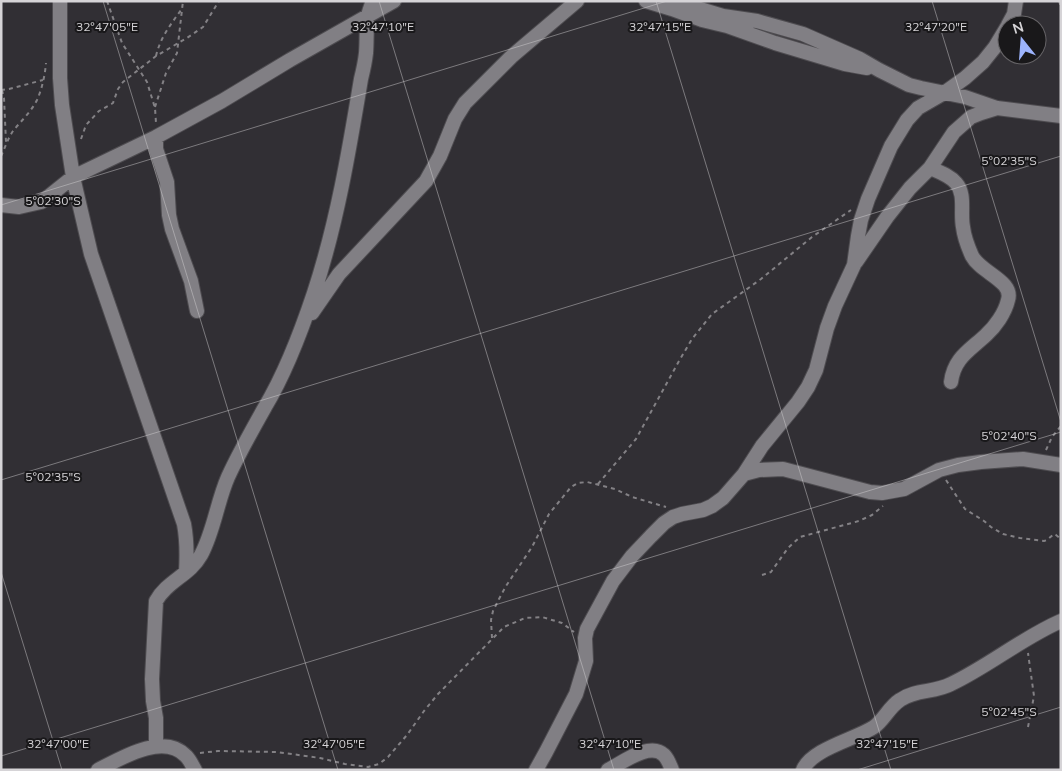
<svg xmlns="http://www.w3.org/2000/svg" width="1062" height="771" font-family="Mulish,sans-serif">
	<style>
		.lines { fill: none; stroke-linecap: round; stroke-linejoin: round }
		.minor-casing { stroke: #4e4c50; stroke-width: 16 }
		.path { stroke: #838185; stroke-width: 2; stroke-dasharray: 4 4; stroke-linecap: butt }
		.minor { stroke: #817f84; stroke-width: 14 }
		.ticks { fill: none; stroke: #d6d4d7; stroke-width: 1; stroke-opacity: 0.45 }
		.ticks-label { font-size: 12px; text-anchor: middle; fill: #d6d4d7; stroke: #19181a; stroke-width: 4; stroke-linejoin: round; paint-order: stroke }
	</style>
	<rect width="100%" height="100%" fill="#312f34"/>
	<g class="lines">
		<g class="minor-casing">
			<path id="minor" d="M60 1V78L62 105 73 177 91 254 184 524C187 540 187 555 186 572
				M646 1 672 9 702 20 727 26 775 43 845 64 867 68
				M674 1 723 16 757 21 803 34 860 59 879 70 909 85 921 88 965 97 997 108 1061 116
				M1008 25 1014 14 1016 1
				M156 137V149L167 182 169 215 172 229 191 281 197 311
				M930 168C939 172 949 175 956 183 966 194 960 213 963 227 964 236 968 247 972 256 981 273 1014 281 1008 300 1005 313 995 327 986 335 969 351 954 358 951 382
				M1 205 19 207 41 202 48 197 73 177 156 137 222 101 290 60 394 1
				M856 262 887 217 910 188 930 168 954 132 971 117 981 113 997 108
				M312 313 339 274 426 181 440 156 455 119 465 103 511 57 577 1
				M744 474 759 470 783 469 870 492 882 493 904 489 939 470 958 465 981 462 1023 459 1061 465
				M156 746V718L153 701 152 679 156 601C167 581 190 575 201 555 214 531 217 502 228 477 239 453 252 430 265 407 286 372 301 332 314 293 337 223 349 151 361 79 363 71 365 62 366 53 367 41 366 28 368 16 369 11 371 6 373 1
				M98 770C121 758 164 732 186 756 190 760 192 765 195 770
				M536 770 546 752 576 694 586 661 585 638 587 629 613 581 632 556 651 536 664 523 673 517 682 514 703 510 712 506 723 498 744 474 762 446 798 402 808 387 816 370 827 328 835 306 854 265 858 236 861 220 868 199 891 146 907 120 918 108 944 93 965 78 983 62 995 47 1007 27
				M608 770C622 763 650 741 664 755 668 759 670 765 672 770
				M803 770C811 749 856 739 874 727 884 720 889 707 900 700 916 689 934 693 951 684 989 666 1022 638 1061 621"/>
		</g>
		<path class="path" d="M107 1 122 43 147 82 155 108 156 123
			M1059 1 1061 7
			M156 56C160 38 171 24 181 10
			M1 90 9 89 43 80
			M2 90 4 98 6 142
			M155 107 166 73 177 53 183 1
			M81 139 86 125 99 111 113 103 118 89 123 82 156 56 187 38 203 27 219 1
			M1 156C5 148 8 138 13 131 21 121 31 112 37 100 42 89 45 75 46 63
			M1046 450 1052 437 1061 426
			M946 480 965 509 984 521 991 527 1003 534 1020 538 1044 541 1047 540 1054 534 1056 535 1061 539
			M598 484 636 439 679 361 692 339 712 314 761 279 812 237 851 210
			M762 575 771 572 788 548 800 537 859 521 872 515 883 506
			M492 638 491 620 493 611 499 599 506 586 532 547 549 514 571 487 578 483 587 482 615 489 632 497 666 507
			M1028 727 1034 696 1028 653
			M200 753 218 751 277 752 320 758 345 764 368 767 379 764 388 757 407 735 424 711 438 694 504 627 525 618 542 617 562 623 574 632"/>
		<use href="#minor" class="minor"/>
	</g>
	<path class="ticks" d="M103 1 338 770M379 1 614 770M656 1 891 770M932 1 1061 422M1 205 667 1M1 480 1061 156M1 572 62 770M1 756 1061 432M857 770 1061 707"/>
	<g class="ticks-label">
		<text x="107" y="31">32°47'05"E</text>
		<text x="383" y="31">32°47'10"E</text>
		<text x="660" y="31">32°47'15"E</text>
		<text x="936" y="31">32°47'20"E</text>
		<text x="1009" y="165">5°02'35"S</text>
		<text x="53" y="205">5°02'30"S</text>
		<text x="1009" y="440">5°02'40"S</text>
		<text x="53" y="481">5°02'35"S</text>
		<text x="1009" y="716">5°02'45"S</text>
		<text x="58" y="748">32°47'00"E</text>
		<text x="334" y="748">32°47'05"E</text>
		<text x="610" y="748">32°47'10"E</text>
		<text x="887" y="748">32°47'15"E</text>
	</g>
	<rect width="1062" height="771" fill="none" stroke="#d6d4d7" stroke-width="5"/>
	<g transform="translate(1022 40) rotate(343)"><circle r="24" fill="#19181a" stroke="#656366"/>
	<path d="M0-4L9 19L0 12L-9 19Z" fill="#9db4fd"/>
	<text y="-8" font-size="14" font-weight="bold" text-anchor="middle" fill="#d6d4d7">N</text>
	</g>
</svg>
